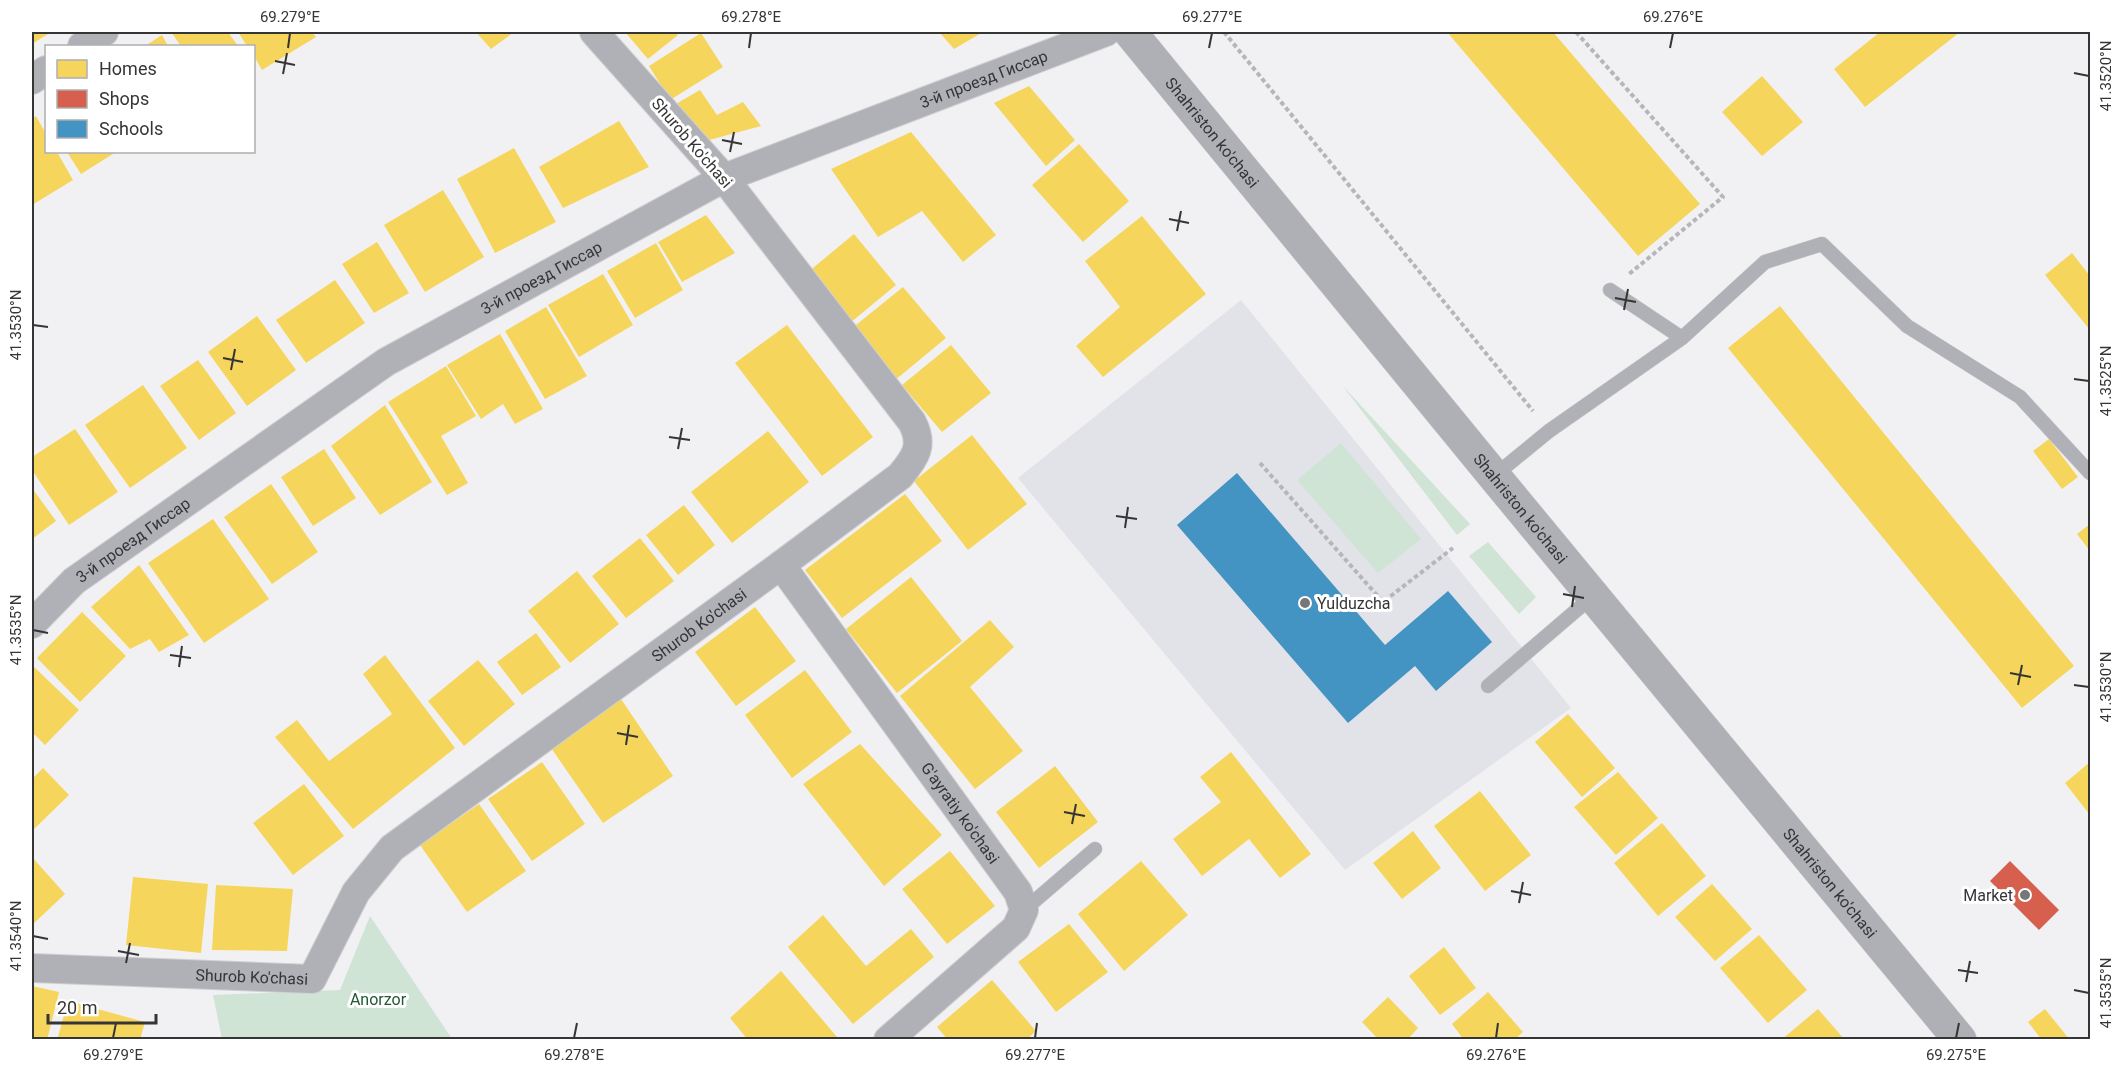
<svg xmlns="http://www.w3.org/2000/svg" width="2122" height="1071" font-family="Roboto,sans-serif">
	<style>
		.built { fill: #e2e2e9 }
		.green { fill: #cfe4d5 }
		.homes { fill: #f6d55c }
		.shops { fill: #d6604d }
		.schools { fill: #4393c3 }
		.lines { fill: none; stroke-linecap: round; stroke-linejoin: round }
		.lane-casing { stroke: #cfcfd1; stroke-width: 15 }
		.street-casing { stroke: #cfcfd1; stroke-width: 30 }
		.secondary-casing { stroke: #cfcfd1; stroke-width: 34 }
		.path { stroke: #b6b6ba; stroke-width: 4; stroke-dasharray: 4.5 3; stroke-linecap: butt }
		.lane { stroke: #b0b1b7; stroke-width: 14 }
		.street { stroke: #b0b1b7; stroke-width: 28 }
		.secondary { stroke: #afb0b6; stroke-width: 33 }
		.ticks { fill: none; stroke: #353536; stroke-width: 2 }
		.poi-dot { fill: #777778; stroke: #fff; stroke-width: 2 }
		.labels { text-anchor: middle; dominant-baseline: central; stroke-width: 6; stroke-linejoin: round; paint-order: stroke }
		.street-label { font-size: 16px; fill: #353536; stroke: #fff }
		.poi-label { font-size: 16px; fill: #353536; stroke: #fff; text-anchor: start }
		.park-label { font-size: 16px; fill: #205833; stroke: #fff }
		.neatline { fill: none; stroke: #353536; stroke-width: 2 }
		.ticks-label { font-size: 15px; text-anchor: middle; fill: #353536 }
	</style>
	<rect width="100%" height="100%" fill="#f1f1f3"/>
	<path class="built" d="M1241 300 1571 708 1345 870 1018 478Z"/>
	<path class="green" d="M1342 385 1470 524 1457 535Z
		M1341 443 1421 539 1378 573 1297 480Z
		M1488 542 1536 597 1519 614 1469 556Z
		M370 916 452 1039H222L213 995 340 990Z"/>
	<path class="homes" d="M32 32H47L48 34 32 44Z
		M171 32H228L238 46H181Z
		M238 32H312L316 37 262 70 254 56V46H247Z
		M476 32H514L491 49Z
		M625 32H675L678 35 648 59Z
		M939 32H983L954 49Z
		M1447 32H1553L1700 204 1638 256Z
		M1880 32H1960L1865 107 1834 69Z
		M701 33 723 67 670 100 649 66Z
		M162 35 168 46H145Z
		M1762 76 1803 122 1762 156 1722 112Z
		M1029 86 1075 140 1046 166 994 103Z
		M700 90 717 115 743 102 761 126 702 142 674 105Z
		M36 116 46 134V152H57L73 180 32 205V119Z
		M619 121 649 167 563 208 539 167Z
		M911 132 996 235 963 262 922 211 878 237 831 169Z
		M1079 144 1129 201 1083 242 1032 185Z
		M514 148 556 222 495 253 457 179Z
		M67 152H116L81 174Z
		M443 190 484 257 425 292 384 225Z
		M706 215 735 253 682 282 658 242Z
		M1142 216 1206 294 1103 377 1076 346 1120 307 1085 261Z
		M854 234 896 285 850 323 808 272Z
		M377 242 409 293 374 313 342 264Z
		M656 243 683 290 635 318 607 271Z
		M2072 253 2090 276V330L2045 275Z
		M603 274 633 325 579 357 548 305Z
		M335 280 365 323 306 363 276 320Z
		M903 287 946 338 894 381 851 329Z
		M1780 306 2074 666 2022 708 1728 348Z
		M546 307 587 376 545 399 505 331Z
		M257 316 296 370 247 406 208 352Z
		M787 325 873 437 822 476 735 363Z
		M500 334 543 409 515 424 503 404 481 419 447 365Z
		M951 345 991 393 942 432 902 385Z
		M198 360 236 413 199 440 160 386Z
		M446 366 476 416 441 436 468 483 447 495 388 402Z
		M143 385 187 448 130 488 85 425Z
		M385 405 432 482 380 515 331 446Z
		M75 429 118 492 69 525 32 470V457Z
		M768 431 809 482 732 543 691 492Z
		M972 435 1027 504 968 550 914 481Z
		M2049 439 2078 477 2062 489 2033 451Z
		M324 449 356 498 313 526 281 477Z
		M271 484 318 552 272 584 224 517Z
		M32 488 56 521 32 539Z
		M905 494 942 541 842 618 805 570Z
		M684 505 715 545 678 575 646 535Z
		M213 519 269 599 204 643 148 563Z
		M2090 524V551L2077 534Z
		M640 538 674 581 626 618 592 576Z
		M139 565 189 635 159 652 150 639 130 649 91 607Z
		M577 571 619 624 570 663 528 611Z
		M911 577 962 641 897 693 846 629Z
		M755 607 796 661 736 706 695 652Z
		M82 612 126 656 80 702 37 658Z
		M990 620 1014 647 970 687 1023 751 975 789 900 696Z
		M536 633 561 667 522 695 497 662Z
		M385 655 455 748 353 829 275 737 297 720 329 761 392 714 363 674Z
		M478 660 515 704 464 746 428 701Z
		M32 665 79 710 45 745 32 732Z
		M805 670 852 732 792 778 745 715Z
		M619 696 673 776 603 823 549 745Z
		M1568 714 1615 768 1582 797 1535 742Z
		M860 744 942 835 884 886 803 784Z
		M1231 752 1311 854 1280 878 1249 839 1202 876 1173 839 1221 802 1200 777Z
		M542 762 585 824 532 861 488 799Z
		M2090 762V815L2065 783Z
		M1055 766 1098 822 1039 868 996 812Z
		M43 768 69 795 32 831V779Z
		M1618 772 1658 818 1616 855 1574 807Z
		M304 784 344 836 293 875 253 823Z
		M1480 791 1531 855 1485 891 1434 826Z
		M479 804 526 871 467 912 420 845Z
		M1662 823 1706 876 1658 916 1614 863Z
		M1413 831 1441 868 1402 899 1373 863Z
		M950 851 995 906 947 944 902 889Z
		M32 857 65 894 32 925Z
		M1141 861 1188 915 1124 971 1078 914Z
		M133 877 208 884 201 953 126 945Z
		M1712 884 1752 929 1715 961 1675 917Z
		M216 885 293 889 287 951 212 950Z
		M823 915 866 966 911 929 934 957 853 1024 788 947Z
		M1069 924 1108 972 1056 1012 1018 962Z
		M1759 935 1807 990 1768 1023 1720 968Z
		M1444 947 1476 988 1440 1015 1409 976Z
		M781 971 837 1037 835 1040H748L730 1018Z
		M992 980 1036 1031 1026 1040H948L937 1027Z
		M32 986 59 992 47 1040H32Z
		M1488 992 1523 1032 1514 1040H1464L1452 1024Z
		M1388 997 1418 1028 1407 1040H1379L1362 1022Z
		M68 1001 145 1022 140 1040H57Z
		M1818 1009 1845 1040H1781Z
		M2045 1009 2070 1040H2042L2028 1022Z"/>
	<path class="shops" d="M2010 861 2059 910 2039 930 1990 881Z"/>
	<path class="schools" d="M1237 473 1385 645 1448 591 1492 642 1436 691 1415 666 1348 723 1177 525Z"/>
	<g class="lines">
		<g class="lane-casing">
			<path id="lane" d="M1610 290 1682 338
				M1494 476 1549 431 1682 338 1765 262 1822 244 1907 326 2020 397 2090 473
				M1488 686 1593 596
				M1024 910 1095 849"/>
		</g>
		<g class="street-casing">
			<g id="street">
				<path d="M82 46 104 32"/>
				<path d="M32 80 46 70"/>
				<path id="s1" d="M781 565 1018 892 1024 910 1016 928 888 1040"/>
				<path id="s2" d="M32 624 74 581 386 362 724 178 1106 32"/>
				<path id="s3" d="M32 968 312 979 356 892 392 848 781 565 900 476C916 457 924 445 912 422L724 178 594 32"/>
			</g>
		</g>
		<g class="secondary-casing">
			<g id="secondary">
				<path id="s4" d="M1130 32 1494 476 1960 1040"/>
			</g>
		</g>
		<path class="path" d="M1224 32 1533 411
			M1576 32 1723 197 1629 274
			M1260 463 1383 602 1453 548"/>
		<use href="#lane" class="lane"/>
		<use href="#street" class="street"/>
		<use href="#secondary" class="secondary"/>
	</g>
	<path class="ticks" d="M288 48 290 33M749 48 751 33M1209 48 1212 33M1670 48 1673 33M275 61 295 65M2074 73 2089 76M283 74 287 53M722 140 742 144M730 152 734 132M1169 219 1189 223M1177 231 1181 211M1615 298 1636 302M1624 310 1628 289M33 325 48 327M223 358 243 362M231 370 235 349M2074 379 2089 381M669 437 690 440M678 449 682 428M1116 516 1137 519M1125 528 1128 507M1563 594 1584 598M1572 607 1575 586M33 630 48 633M170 655 191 658M179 667 182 646M2010 673 2031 677M2018 685 2022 665M2074 685 2089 687M617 733 638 737M626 745 629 725M1064 812 1085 816M1072 824 1076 804M1511 891 1531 895M1519 903 1523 882M33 936 48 939M118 951 139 955M126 963 130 943M1958 970 1978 973M1966 982 1970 961M2074 990 2089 993M113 1038 116 1023M574 1038 577 1023M1035 1038 1037 1023M1496 1038 1498 1023M1956 1038 1959 1023"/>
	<g class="poi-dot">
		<circle cx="1305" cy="603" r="6"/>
		<circle cx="2025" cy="895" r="6"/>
	</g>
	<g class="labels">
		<g class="street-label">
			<text stroke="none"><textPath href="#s2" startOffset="1104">3-й проезд Гиссар</textPath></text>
			<text stroke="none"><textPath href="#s4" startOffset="130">Shahriston ko'chasi</textPath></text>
			<text transform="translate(692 143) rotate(49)">Shurob Ko'chasi</text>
			<text stroke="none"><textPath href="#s2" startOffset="618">3-й проезд Гиссар</textPath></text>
			<text stroke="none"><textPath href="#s4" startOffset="616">Shahriston ko'chasi</textPath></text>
			<text stroke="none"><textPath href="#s2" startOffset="132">3-й проезд Гиссар</textPath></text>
			<text stroke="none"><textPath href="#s3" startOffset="814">Shurob Ko'chasi</textPath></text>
			<text stroke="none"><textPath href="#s1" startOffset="306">G'ayratiy ko'chasi</textPath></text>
			<text stroke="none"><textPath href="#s4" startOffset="1102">Shahriston ko'chasi</textPath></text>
			<text stroke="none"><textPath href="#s3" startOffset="220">Shurob Ko'chasi</textPath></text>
		</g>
		<g class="poi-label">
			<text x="1317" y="603">Yulduzcha</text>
			<text x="2013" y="895" text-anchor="end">Market</text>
		</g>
		<g class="park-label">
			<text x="378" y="999">Anorzor</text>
		</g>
	</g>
	<rect width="2122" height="1071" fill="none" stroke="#ffffff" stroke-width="66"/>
	<rect x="45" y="45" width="210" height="108" fill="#ffffff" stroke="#aeaeaf" stroke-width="1.5"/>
	<rect x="57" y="60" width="30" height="18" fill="#f6d55c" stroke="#aeaeaf" stroke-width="1.5"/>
	<text x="99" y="75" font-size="18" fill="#353536">Homes</text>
	<rect x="57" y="90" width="30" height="18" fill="#d6604d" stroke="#aeaeaf" stroke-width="1.5"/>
	<text x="99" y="105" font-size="18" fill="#353536">Shops</text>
	<rect x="57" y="120" width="30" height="18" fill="#4393c3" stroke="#aeaeaf" stroke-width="1.5"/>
	<text x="99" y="135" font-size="18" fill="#353536">Schools</text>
	<path d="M48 1014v9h108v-9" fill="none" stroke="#353536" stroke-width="3"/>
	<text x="57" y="1014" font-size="18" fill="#353536" stroke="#ffffff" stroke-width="4.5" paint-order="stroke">20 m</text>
	<rect x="33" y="33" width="2056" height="1005" class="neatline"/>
	<g class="ticks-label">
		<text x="290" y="22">69.279°E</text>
		<text x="751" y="22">69.278°E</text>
		<text x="1212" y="22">69.277°E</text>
		<text x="1673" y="22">69.276°E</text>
		<text transform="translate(2106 76) rotate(-90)" y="5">41.3520°N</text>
		<text transform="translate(16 325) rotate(-90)" y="5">41.3530°N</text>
		<text transform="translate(2106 381) rotate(-90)" y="5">41.3525°N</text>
		<text transform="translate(16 630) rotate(-90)" y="5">41.3535°N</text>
		<text transform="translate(2106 687) rotate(-90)" y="5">41.3530°N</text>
		<text transform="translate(16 936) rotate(-90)" y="5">41.3540°N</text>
		<text transform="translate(2106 993) rotate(-90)" y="5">41.3535°N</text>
		<text x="113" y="1060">69.279°E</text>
		<text x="574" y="1060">69.278°E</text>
		<text x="1035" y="1060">69.277°E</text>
		<text x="1496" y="1060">69.276°E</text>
		<text x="1956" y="1060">69.275°E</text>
	</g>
</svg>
